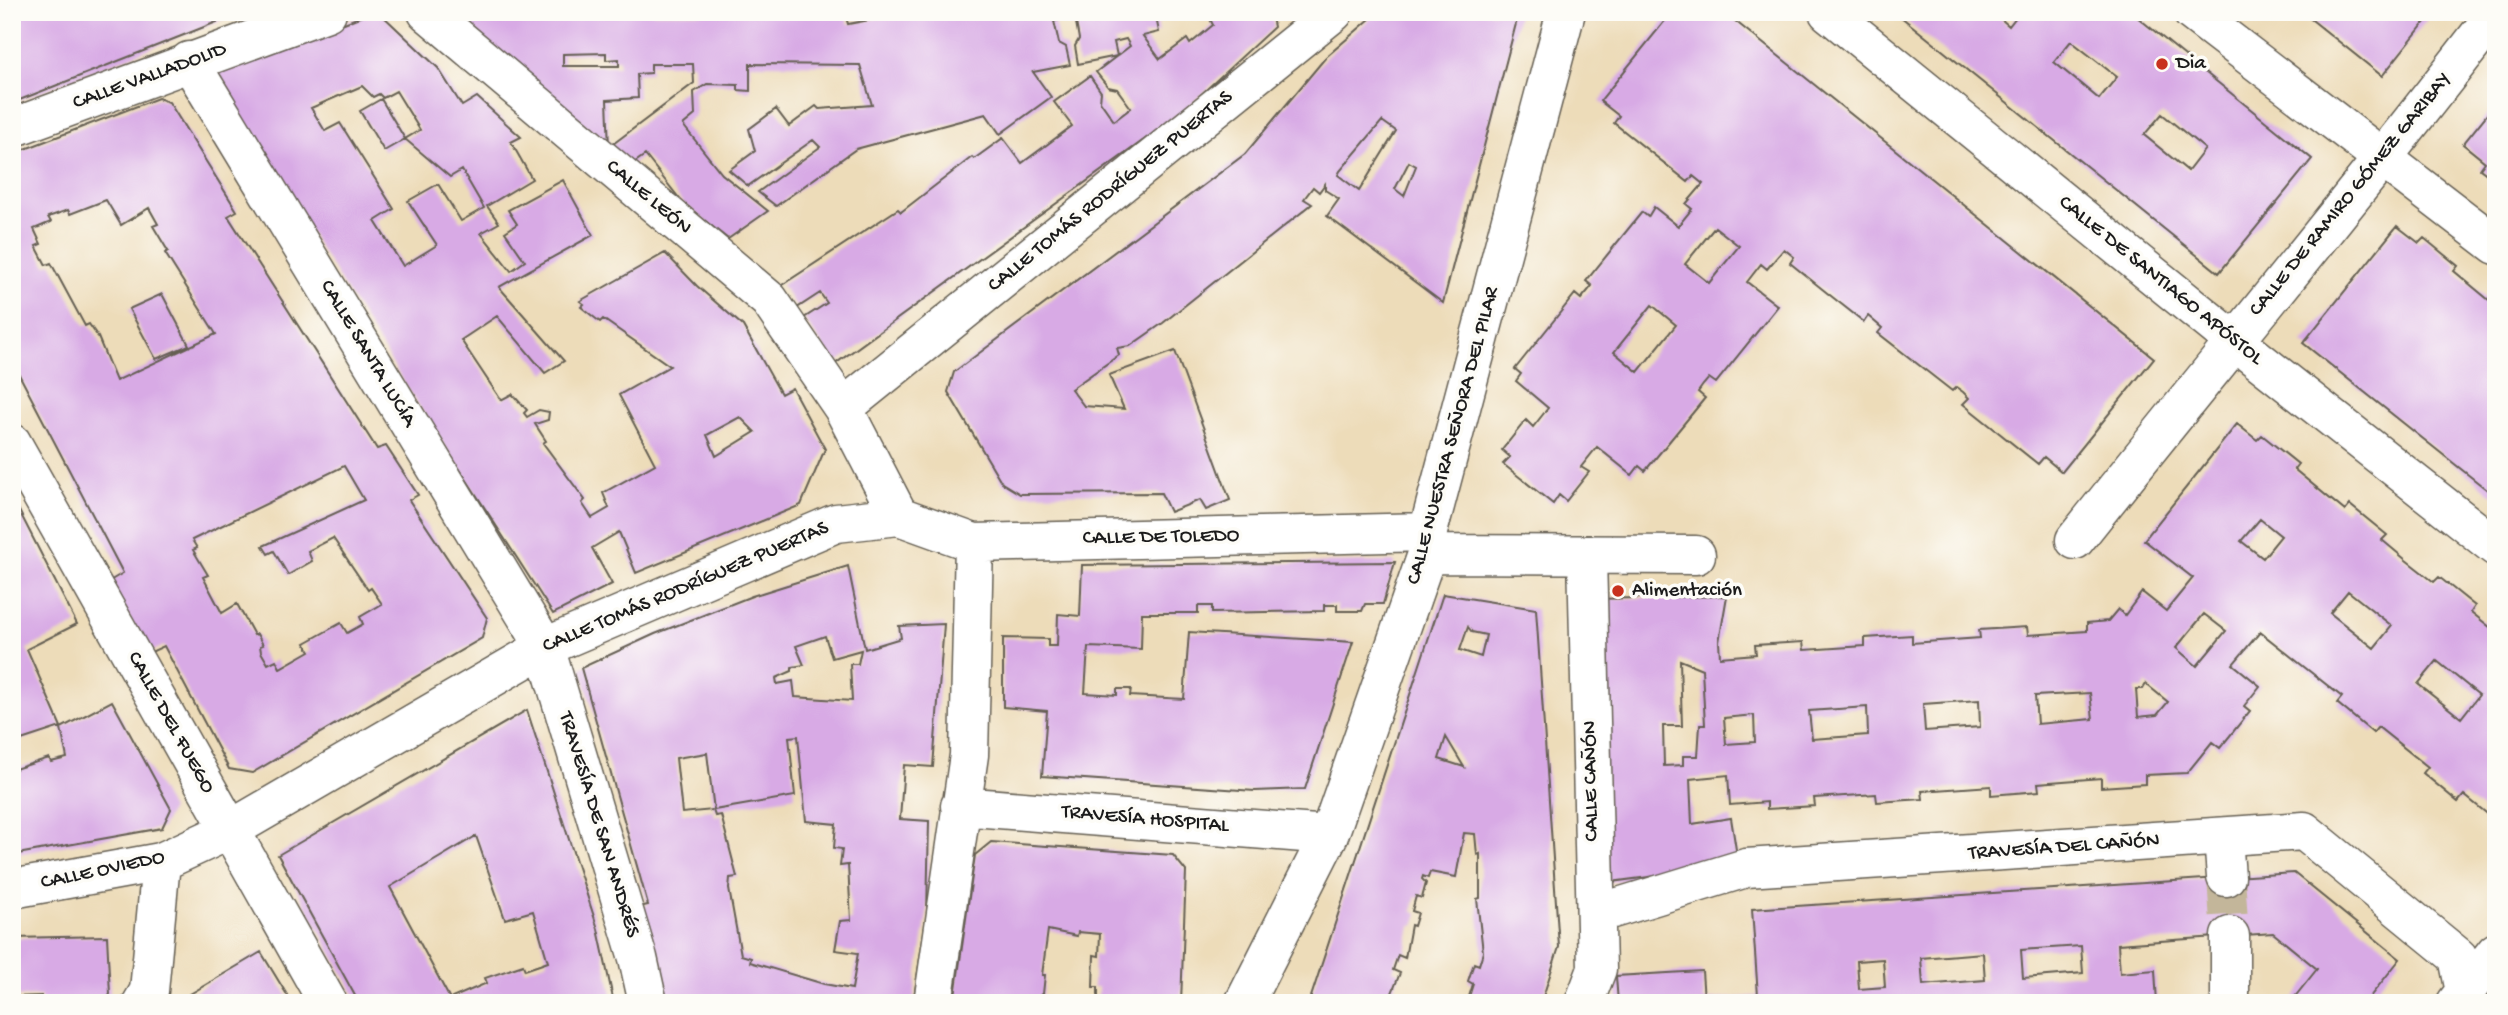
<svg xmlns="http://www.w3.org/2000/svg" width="2508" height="1015" font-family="'Gochi Hand',sans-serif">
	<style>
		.building { fill: #d8aae5; fill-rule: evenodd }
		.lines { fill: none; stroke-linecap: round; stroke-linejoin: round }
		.street-tunnel { stroke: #c3b69a; stroke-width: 38; stroke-dasharray: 38 19; stroke-linecap: butt }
		.street-casing { stroke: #655f53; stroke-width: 41 }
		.street { stroke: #fff; stroke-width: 38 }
		.poi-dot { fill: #c8321e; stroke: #fdfcf7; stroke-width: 2.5 }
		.labels { text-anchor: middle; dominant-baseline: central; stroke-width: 7; stroke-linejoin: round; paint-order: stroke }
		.poi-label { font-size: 21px; fill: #1c1c1c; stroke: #fdfcf7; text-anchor: start }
		.street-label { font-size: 21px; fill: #1c1c1c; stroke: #fdfcf7 }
	</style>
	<rect width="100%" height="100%" fill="#fdfcf7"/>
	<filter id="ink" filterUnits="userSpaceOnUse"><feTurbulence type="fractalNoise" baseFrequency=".0143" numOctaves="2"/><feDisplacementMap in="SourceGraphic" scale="14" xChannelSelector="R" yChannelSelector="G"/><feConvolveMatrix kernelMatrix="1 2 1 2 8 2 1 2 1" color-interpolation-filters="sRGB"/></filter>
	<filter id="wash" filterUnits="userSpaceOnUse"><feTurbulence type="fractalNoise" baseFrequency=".00686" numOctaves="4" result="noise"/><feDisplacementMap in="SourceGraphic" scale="28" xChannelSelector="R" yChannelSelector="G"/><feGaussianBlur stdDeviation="1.57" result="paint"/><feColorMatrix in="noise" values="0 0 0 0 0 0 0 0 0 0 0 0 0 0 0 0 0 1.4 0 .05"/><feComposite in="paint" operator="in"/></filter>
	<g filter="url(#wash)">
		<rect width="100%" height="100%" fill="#eddcb9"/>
		<g id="blocks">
			<path class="building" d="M12 12H242L12 103Z
				M372 12H379L438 68 462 106 477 97 521 137 511 142 532 179 487 206 499 223 481 233 511 271 525 261 505 232 517 224 508 210 563 180 593 235 499 287 564 361 545 373 497 316 461 340 501 400 512 394 527 410 524 413 527 417 539 410 549 412 548 420 535 424 546 441 543 443 585 500 582 503 592 518 609 508 603 493 655 464 619 395 670 366 603 319 600 322 581 307 584 304 580 301 665 253 697 286 743 326 781 394 792 388 825 449 801 505 636 573 619 532 592 548 612 584 553 614 401 378 212 75ZM362 86 373 97 379 94 383 98 396 91 420 130 405 139 450 177 462 170 484 208 461 221 438 184 408 201 437 245 403 266 375 221 394 209 340 123 325 131 311 108ZM740 417 755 432 716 456 707 435Z
				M452 12 845 14 848 24 912 12H1155L1159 32 1143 36 1160 59 1187 39 1190 44 1213 25 1210 19 1235 12H1271L1274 27 1181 113 835 364 804 318 827 303 820 293 797 308 782 285 898 209 901 212 972 157 974 159 1003 138 1022 163 1072 126 1054 102 1090 76 1101 92 1100 101 1114 121 1131 108 1117 89 1108 87 1096 72 1117 56 1078 64 1075 46 1079 39 1075 17 1054 21 1059 43 1066 47 1070 65 1033 72 1051 97 1000 134 986 114 856 149 776 206 758 192 820 147 813 140 748 186 729 170 755 151 749 129 776 109 789 126 816 106 819 109 872 105 860 65 750 64V91L738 90V85L707 84 694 92 695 115 683 125 722 174 768 211 728 239 683 203 645 155 631 165 609 147 694 83 693 64H651V73L637 74 638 98 607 100 609 147ZM1126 39 1130 46 1117 56 1114 42ZM606 53V60L619 59V66H563V54Z
				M1378 12H1514L1518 16 1443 303 1327 216 1339 199 1325 190V184L1319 192 1313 187 1304 199 1312 204 1163 323 1130 346 1117 348 1119 355 1071 389 1084 406 1124 409 1109 375 1175 351 1230 500 1206 510 1200 500 1170 512 1161 493 1020 494 1002 483 948 392 954 372 1245 154 1326 57ZM1382 121 1396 131 1359 191 1338 175 1340 171ZM1409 162 1416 166 1404 196 1395 189Z
				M1672 12H1724L2154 358 2062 472 2044 457 2038 464 1963 404 1969 398 1963 392 1956 387 1952 391 1878 333 1882 328 1868 316 1864 322 1826 292 1790 263 1794 257 1784 249 1767 269 1761 264 1747 282 1778 306 1716 383 1709 378 1703 385 1698 392 1705 398 1645 471 1639 466 1632 475 1597 447 1581 467 1589 472 1566 501 1559 495 1553 504 1503 464 1510 457 1502 450 1526 420 1533 427 1548 408 1516 381 1521 374 1515 369 1575 294 1581 299 1587 292 1592 286 1586 281 1642 212 1648 217 1654 207 1678 226 1692 209 1686 204 1703 184 1693 176 1688 182 1614 123 1619 116 1600 101ZM1715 227 1739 246 1709 283 1685 264ZM1652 305 1676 325 1638 372 1614 352Z
				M1895 12H1993L2009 26 2020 12H2131L2312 159 2219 273ZM2071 41 2117 77 2099 99 2054 62ZM2162 114 2205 149 2188 171 2144 135Z
				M2302 12H2433L2382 76Z
				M158 98 169 102 237 211 228 216 377 449 386 446 418 495 409 500 487 618 482 638 252 773 229 769 164 646 149 653 108 582 123 573 12 361V154ZM106 200 121 225 149 208 158 224 153 226 168 251 165 253 216 334 116 381 98 337 89 324 85 326 51 263 46 265 36 246 41 244 34 229 51 222 48 217 68 210 70 214ZM344 466 364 500 263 546 268 554 274 551 288 575 312 561 308 551 333 538 368 590 371 588 382 604 360 617 363 624 347 633 341 623 305 643 310 651 280 668 276 660 268 664 261 652 260 646 263 645 257 634 254 635 237 604 222 613 203 577 208 575 193 550 197 548 192 540Z
				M381 99 405 139 384 151 360 111Z
				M2496 103V181L2480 169 2485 162 2463 144Z
				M2397 226 2419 243 2424 238 2458 266 2454 271 2496 306V497L2303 343Z
				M162 294 189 345 156 359 129 309Z
				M2237 424 2257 440 2262 435 2298 464 2294 469 2345 511 2350 505 2387 535 2382 540 2406 560 2434 582 2439 577 2475 606 2471 612 2496 632V821L2464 795 2458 802 2423 773 2428 767 2378 727 2373 733 2337 703 2342 697 2260 632 2233 664 2260 686 2244 706 2250 711 2220 748 2212 742 2187 773 2145 775V784L2101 787V778L2038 783 2039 791 1991 795V786L1922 791 1923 799 1877 802 1876 794 1814 798 1815 806 1767 809V802L1730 805 1728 775 1690 779 1692 824 1731 818 1737 856 1664 875 1603 883 1594 599 1727 596 1719 642 1720 657 1756 654 1755 645 1803 642 1804 650 1865 646V638L1912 635V643L1980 638 1979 630 2027 627 2028 635 2087 631V623L2108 621 2118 609 2125 615 2142 592 2166 611 2193 578 2144 540ZM2260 519 2281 536 2263 558 2241 541ZM2348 591 2392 626 2374 648 2330 613ZM2204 614 2226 631 2197 666 2176 648ZM1680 660 1702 669 1705 725H1700L1698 756H1683V765L1664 766 1663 726H1682ZM2437 661 2479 695 2461 718 2418 684ZM2146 684 2168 702 2157 715 2138 717 2136 689H2143ZM2090 693 2093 719 2037 724 2035 696ZM1979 700 1980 727 1925 731 1923 704ZM1867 707 1868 735 1812 739 1809 711ZM1754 715 1755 742 1726 744 1724 718Z
				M12 497 77 624 27 649 61 727 12 743Z
				M1395 562 1383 604H1365L1362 611H1337V605H1324V611L1212 613V606H1198V613H1142L1141 649 1088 647 1085 693 1117 695V689H1131L1130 696 1184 699 1189 632 1353 642 1305 789 1255 791 1042 776 1047 711 1003 707V638L1048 639V646H1057L1058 614 1080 616 1082 565Z
				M848 566 865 649 901 638 899 626 944 624 933 767 904 765 900 819 929 821 927 914 913 1003H662L639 907 648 905 581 668 655 634 752 596ZM825 636 832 658 861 650 858 664H850L852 701 795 697 793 681 777 684 776 678 792 671V667L804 665 796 646ZM798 736 806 821 836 824 834 848 842 849 840 866 848 865 851 920 840 921 835 950 858 953 852 989 824 984 750 962 751 958 741 955 729 889 730 878 737 877 721 815 715 816 713 810 682 813 676 758 707 753 714 810 795 796 789 737Z
				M1443 594 1536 609 1559 947 1541 1003H1467L1473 984 1468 981 1474 963 1479 965 1483 952 1477 899 1480 898V854L1477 855 1475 834 1464 833 1456 877 1430 872 1428 878 1423 876 1422 879 1426 883 1422 898 1416 896 1412 911 1418 913 1414 926 1411 925 1405 958 1398 955 1393 970 1400 973 1388 1003H1309ZM1468 627 1472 632 1486 635 1481 657 1460 650ZM1446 737 1464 767 1439 759Z
				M112 701 171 809 162 828 12 855V760L15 769 49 758 51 762 67 758 61 728Z
				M527 710 598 929 614 1003H359L278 855ZM476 836 505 919 533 911 548 962 525 970 523 965 485 978 487 983 450 999 390 887Z
				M991 842 1173 855 1186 871 1181 1003H1098V987H1093L1094 955 1099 956 1100 934 1078 932 1077 936 1048 930 1042 975H1045L1043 994 1039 996 1081 1003H954L975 855Z
				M2294 873 2400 959 2365 1003H2290L2317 969 2273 933 2118 944 2120 973 2155 970 2157 1003H1618L1616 976 1702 971 1704 1000 1758 996 1752 909ZM2081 946 2083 973 2023 978 2021 950ZM1983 953 1985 980 1923 985 1921 958ZM1883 959 1885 987 1859 989 1857 961Z
				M107 936 110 994 106 1003H41V996L12 997V938Z
				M261 952 292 1003H175Z"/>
		</g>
	</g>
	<g filter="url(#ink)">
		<use href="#blocks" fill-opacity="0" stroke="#655f53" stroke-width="2"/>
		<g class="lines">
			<path class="street-tunnel" d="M2226 877 2230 936"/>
			<g class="street-casing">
				<path id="street" d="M427 12 769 300 843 408 899 516
					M1828 12 2233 340 2496 547
					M2192 12 2496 245
					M189 61 545 647 638 958 648 1003
					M12 128 327 12
					M843 408 1334 12
					M12 443 328 1003
					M2075 540C2215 364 2359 192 2496 13
					M1427 554 1696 555
					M960 806 1329 835
					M2223 838 2226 877
					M12 889 161 862 230 830 545 647 836 523 899 516 974 543 1428 532
					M1596 914 1746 868 2304 831 2458 957 2465 992
					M2230 936V1003
					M142 1003 149 991 161 862
					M933 1003 969 755 974 543
					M1244 1003 1329 835 1427 554 1428 532 1566 12
					M1584 1003 1597 969 1587 556
					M2456 1003 2496 952"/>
			</g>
			<use href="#street" class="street"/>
		</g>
	</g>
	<g class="poi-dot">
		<circle cx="2162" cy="64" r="7"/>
		<circle cx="1618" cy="591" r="7"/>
	</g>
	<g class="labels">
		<g class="poi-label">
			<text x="2176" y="64">Dia</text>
			<text x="1632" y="591">Alimentación</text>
		</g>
		<g class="street-label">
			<text transform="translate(150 77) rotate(-20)">CALLE VALLADOLID</text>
			<text transform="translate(1111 192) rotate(-39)">CALLE TOMÁS RODRÍGUEZ PUERTAS</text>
			<text transform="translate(2351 195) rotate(-51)">CALLE DE RAMIRO GÓMEZ GARIBAY</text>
			<text transform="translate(648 198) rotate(40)">CALLE LEÓN</text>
			<text transform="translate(2160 281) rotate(39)">CALLE DE SANTIAGO APÓSTOL</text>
			<text transform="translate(367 354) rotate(59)">CALLE SANTA LUCÍA</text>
			<text transform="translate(1454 436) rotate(-75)">CALLE NUESTRA SEÑORA DEL PILAR</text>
			<text transform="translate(1161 538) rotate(-1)">CALLE DE TOLEDO</text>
			<text transform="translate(686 588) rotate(-23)">CALLE TOMÁS RODRÍGUEZ PUERTAS</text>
			<text transform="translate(170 723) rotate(61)">CALLE DEL FUEGO</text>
			<text transform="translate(1592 781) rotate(-91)">CALLE CAÑÓN</text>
			<text transform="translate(1145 820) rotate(5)">TRAVESÍA HOSPITAL</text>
			<text transform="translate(598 825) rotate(73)">TRAVESÍA DE SAN ANDRÉS</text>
			<text transform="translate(2064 848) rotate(-4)">TRAVESÍA DEL CAÑÓN</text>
			<text transform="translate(103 871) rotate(-12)">CALLE OVIEDO</text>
		</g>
	</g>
	<rect width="2508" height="1015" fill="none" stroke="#fdfcf7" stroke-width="42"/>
</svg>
